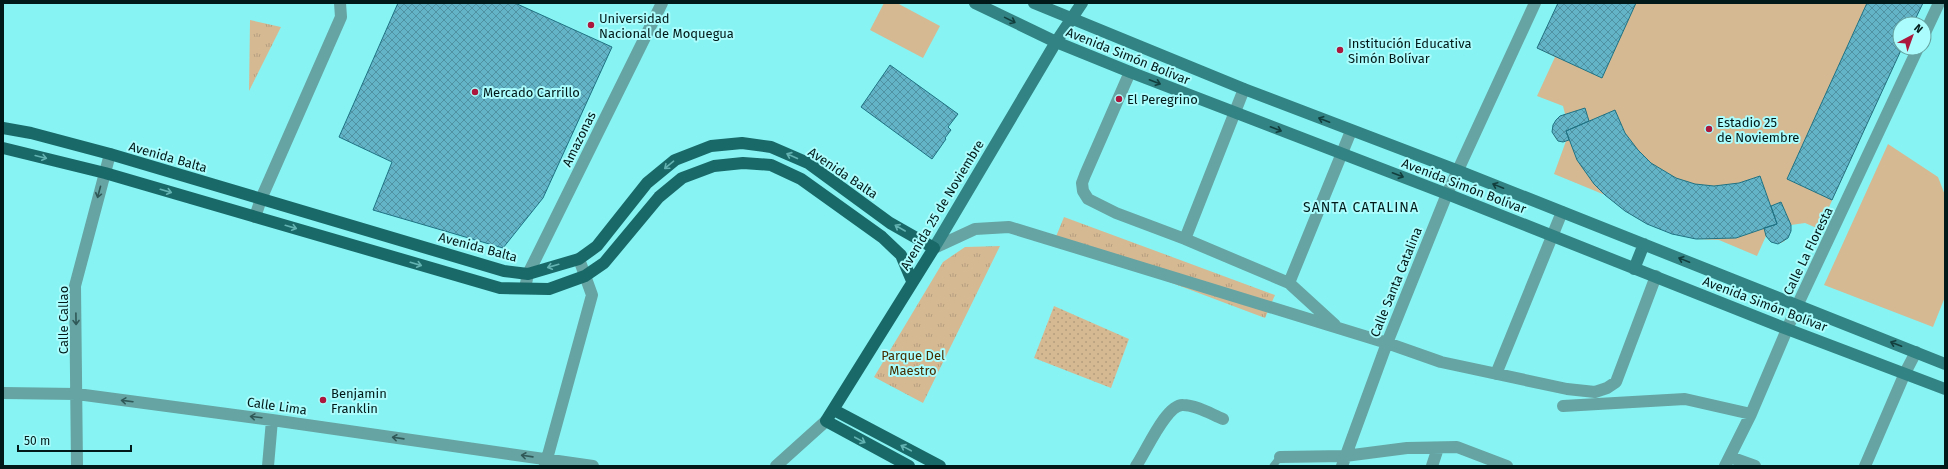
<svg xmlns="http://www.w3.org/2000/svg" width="1948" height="469" font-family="'Fira Sans',sans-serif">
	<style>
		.grass { fill: url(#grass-dots) }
		.park { fill: url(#park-tufts) }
		.garden { fill: #d5b993 }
		.building { fill: url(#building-cross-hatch); stroke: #1f7283 }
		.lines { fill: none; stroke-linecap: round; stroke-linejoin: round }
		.lane { stroke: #66a4a3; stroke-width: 7 }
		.street { stroke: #66a4a3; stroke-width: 12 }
		.secondary { stroke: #328383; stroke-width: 12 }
		.primary { stroke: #1a6969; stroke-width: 12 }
		.oneway { stroke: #133e3e }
		.oneway2 { stroke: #62b3b2 }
		.oneway3 { stroke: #2f5857 }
		.poi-dot { fill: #ac173d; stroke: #aafdfc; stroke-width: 1.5 }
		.labels { text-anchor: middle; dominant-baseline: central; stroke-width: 4; stroke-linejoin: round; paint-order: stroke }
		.poi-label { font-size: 13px; fill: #021919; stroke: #aafdfc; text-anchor: start }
		.street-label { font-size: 13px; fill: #021919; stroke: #aafdfc }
		.park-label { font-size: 13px; fill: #472d00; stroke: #aafdfc }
		.neighbourhood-label { font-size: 14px; letter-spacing: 1px; fill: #021919; stroke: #aafdfc }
	</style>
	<defs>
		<pattern id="grass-dots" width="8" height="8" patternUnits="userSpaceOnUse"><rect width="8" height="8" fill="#d5b993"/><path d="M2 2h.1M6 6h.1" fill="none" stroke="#b59e7e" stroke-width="1.8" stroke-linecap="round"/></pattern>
		<pattern id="park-tufts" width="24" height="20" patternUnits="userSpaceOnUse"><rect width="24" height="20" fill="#d5b993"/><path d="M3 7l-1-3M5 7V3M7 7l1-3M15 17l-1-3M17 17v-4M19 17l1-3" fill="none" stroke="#b59e7e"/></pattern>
		<pattern id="building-cross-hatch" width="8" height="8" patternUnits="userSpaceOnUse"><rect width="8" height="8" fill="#64b4c7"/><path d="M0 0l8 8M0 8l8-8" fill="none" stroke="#5092a1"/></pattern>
	</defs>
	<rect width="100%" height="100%" fill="#87f4f3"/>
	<path class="grass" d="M1054 306 1129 339 1111 388 1034 358Z"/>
	<path class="park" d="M250 20 281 27 249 91Z
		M1064 217 1275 295 1265 318 1055 239Z
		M1000 246 923 403 874 377 943 262 965 247Z"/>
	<path class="garden" d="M884 3H897L940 26 923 58 870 30Z
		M1558 3H1923L1913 24H1900V48H1902L1819 229 1805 223 1791 225C1790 235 1788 241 1778 244L1766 236 1757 256 1719 240 1696 239 1672 233 1647 224 1625 211 1605 195 1554 174 1566 141H1558C1547 130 1554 121 1565 114L1563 106 1537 96 1555 57 1537 48Z
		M1888 144 1938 177 1945 195V297L1933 327 1824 285Z"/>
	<path class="building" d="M398 3H515L612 47 543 198 503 248 373 210 392 162 339 137Z
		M1558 3H1636L1602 78 1537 48Z
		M1867 3H1923L1913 24H1900V48H1902L1832 200 1787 179Z
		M890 65 958 114 948 127 951 130 945 138 946 139 932 159 861 107Z
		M1585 108 1589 121 1566 131 1569 140 1563 142 1558 141 1552 132 1553 125 1556 120 1560 116Z
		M1615 110 1625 133 1638 150 1651 163 1676 178 1695 184 1714 186 1739 183 1760 176 1777 224 1736 238 1696 239 1672 234 1647 224 1625 211 1605 195 1594 184 1577 160 1566 131Z
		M1781 202 1791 225V231L1788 238 1778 244 1771 242 1766 236 1764 228 1777 224 1771 206Z"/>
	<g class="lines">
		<path class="lane" d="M1273 466 1280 457"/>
		<path class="street" d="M1924 35 1939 3
			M1130 72 1085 175 1082 183 1083 191 1088 199 1116 213 1185 239 1244 89
			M255 217 261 199 341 17 340 3
			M1185 239 1289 283 1351 131
			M934 248 975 229 1009 227 1387 343 1441 362 1567 389 1595 392 1607 388 1616 382 1656 276
			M1289 283 1335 325
			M525 288 528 274 662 3
			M1496 374 1562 212
			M3 393 77 394 272 420 593 466
			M1563 406 1685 399 1751 414
			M1280 457 1345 456 1407 448 1457 447 1507 466
			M1730 457 1755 466
			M77 466 75 286 110 154
			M268 466 272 420
			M545 466 592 295 579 259
			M776 466 826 421
			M1136 466C1146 452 1166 404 1183 405 1196 405 1211 414 1223 419
			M1342 466 1387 343 1447 194 1535 3
			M1432 466 1438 448
			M1725 466 1751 414 1797 306 1918 48
			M1865 466 1905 373 1916 352"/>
		<path class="secondary" d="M975 3 1056 42 1130 72 1447 194 1787 329 1945 389
			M1034 3 1244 89 1459 171 1945 364
			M934 248 1056 42 1082 3
			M1634 269 1644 244"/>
		<path class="primary" d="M3 128 31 133 110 154 504 271 528 274 579 259 597 246 647 183 675 160 711 146 742 143 771 147 808 163 890 223 934 248 826 421 909 466
			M3 148 105 173 500 288 549 289 585 276 604 263 659 197 682 178 714 166 743 163 771 165 801 179 882 237 901 255 912 281
			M834 410 940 466"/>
	</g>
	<defs><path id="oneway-shaft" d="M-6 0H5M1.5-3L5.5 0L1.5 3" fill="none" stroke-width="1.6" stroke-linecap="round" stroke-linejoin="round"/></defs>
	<g class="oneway">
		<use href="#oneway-shaft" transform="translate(1010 20) rotate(26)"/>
		<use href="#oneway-shaft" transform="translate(1155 82) rotate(21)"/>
		<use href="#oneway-shaft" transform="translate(1324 120) rotate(-159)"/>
		<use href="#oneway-shaft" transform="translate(1276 129) rotate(21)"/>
		<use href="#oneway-shaft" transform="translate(1398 175) rotate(21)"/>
		<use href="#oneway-shaft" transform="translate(1498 186) rotate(-158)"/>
		<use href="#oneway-shaft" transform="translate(1684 260) rotate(-158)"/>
		<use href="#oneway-shaft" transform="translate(1896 344) rotate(-159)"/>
	</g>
	<g class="oneway2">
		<use href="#oneway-shaft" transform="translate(792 156) rotate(-156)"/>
		<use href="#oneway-shaft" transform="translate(41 157) rotate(14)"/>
		<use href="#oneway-shaft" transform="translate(669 165) rotate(140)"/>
		<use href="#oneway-shaft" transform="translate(166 191) rotate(16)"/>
		<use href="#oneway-shaft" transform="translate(291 227) rotate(16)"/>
		<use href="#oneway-shaft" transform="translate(900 228) rotate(-150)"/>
		<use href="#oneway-shaft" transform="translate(416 264) rotate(16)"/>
		<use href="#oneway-shaft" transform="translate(553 266) rotate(164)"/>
		<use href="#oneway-shaft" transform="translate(860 440) rotate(28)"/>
		<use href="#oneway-shaft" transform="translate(906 448) rotate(-152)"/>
	</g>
	<g class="oneway3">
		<use href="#oneway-shaft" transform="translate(99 192) rotate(105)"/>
		<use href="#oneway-shaft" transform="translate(76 319) rotate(89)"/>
		<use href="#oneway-shaft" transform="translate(127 401) rotate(-173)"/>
		<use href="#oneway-shaft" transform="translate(256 417) rotate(-173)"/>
		<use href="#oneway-shaft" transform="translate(398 438) rotate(-172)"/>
		<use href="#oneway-shaft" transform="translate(527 456) rotate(-172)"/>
	</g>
	<g class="poi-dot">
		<circle cx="591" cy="25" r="4"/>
		<circle cx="1340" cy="50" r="4"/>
		<circle cx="475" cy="92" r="4"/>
		<circle cx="1119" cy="99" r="4"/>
		<circle cx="1709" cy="129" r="4"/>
		<circle cx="323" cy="400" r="4"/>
	</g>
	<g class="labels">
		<g class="poi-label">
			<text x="599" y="18">Universidad<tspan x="599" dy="15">Nacional de Moquegua</tspan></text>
			<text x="1348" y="43">Institución Educativa<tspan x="1348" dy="15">Simón Bolívar</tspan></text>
			<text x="483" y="92">Mercado Carrillo</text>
			<text x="1127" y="99">El Peregrino</text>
			<text x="1717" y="122">Estadio 25<tspan x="1717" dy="15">de Noviembre</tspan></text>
			<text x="331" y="393">Benjamin<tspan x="331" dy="15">Franklin</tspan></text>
		</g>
		<g class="street-label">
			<text transform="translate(1128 56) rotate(22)">Avenida Simón Bolívar</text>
			<text transform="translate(579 139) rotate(-64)">Amazonas</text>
			<text transform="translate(168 157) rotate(16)">Avenida Balta</text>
			<text transform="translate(843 173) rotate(34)">Avenida Balta</text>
			<text transform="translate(1464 186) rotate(21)">Avenida Simón Bolívar</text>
			<text transform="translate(942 205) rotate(-59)">Avenida 25 de Noviembre</text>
			<text transform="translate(478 247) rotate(15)">Avenida Balta</text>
			<text transform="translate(1808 251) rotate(-64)">Calle La Floresta</text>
			<text transform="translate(1396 282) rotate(-68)">Calle Santa Catalina</text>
			<text transform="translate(1765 304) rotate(21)">Avenida Simón Bolívar</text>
			<text transform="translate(63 320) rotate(-90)">Calle Callao</text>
			<text transform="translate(277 406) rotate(8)">Calle Lima</text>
		</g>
		<g class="park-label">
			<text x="913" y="355">Parque Del<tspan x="913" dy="15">Maestro</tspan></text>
		</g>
		<g class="neighbourhood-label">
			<text x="1361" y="207">SANTA CATALINA</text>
		</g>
	</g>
	<rect width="1948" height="469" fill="none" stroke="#021919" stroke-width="8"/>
	<g transform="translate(1912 36) rotate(41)"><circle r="19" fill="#aafdfc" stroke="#67a2a1"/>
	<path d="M0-3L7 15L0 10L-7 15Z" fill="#ac173d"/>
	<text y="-6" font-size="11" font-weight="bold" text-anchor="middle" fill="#021919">N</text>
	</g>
	<path d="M18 445v6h113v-6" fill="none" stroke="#021919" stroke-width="2"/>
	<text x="24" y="445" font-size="12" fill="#021919" stroke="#aafdfc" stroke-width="3" paint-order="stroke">50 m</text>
</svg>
